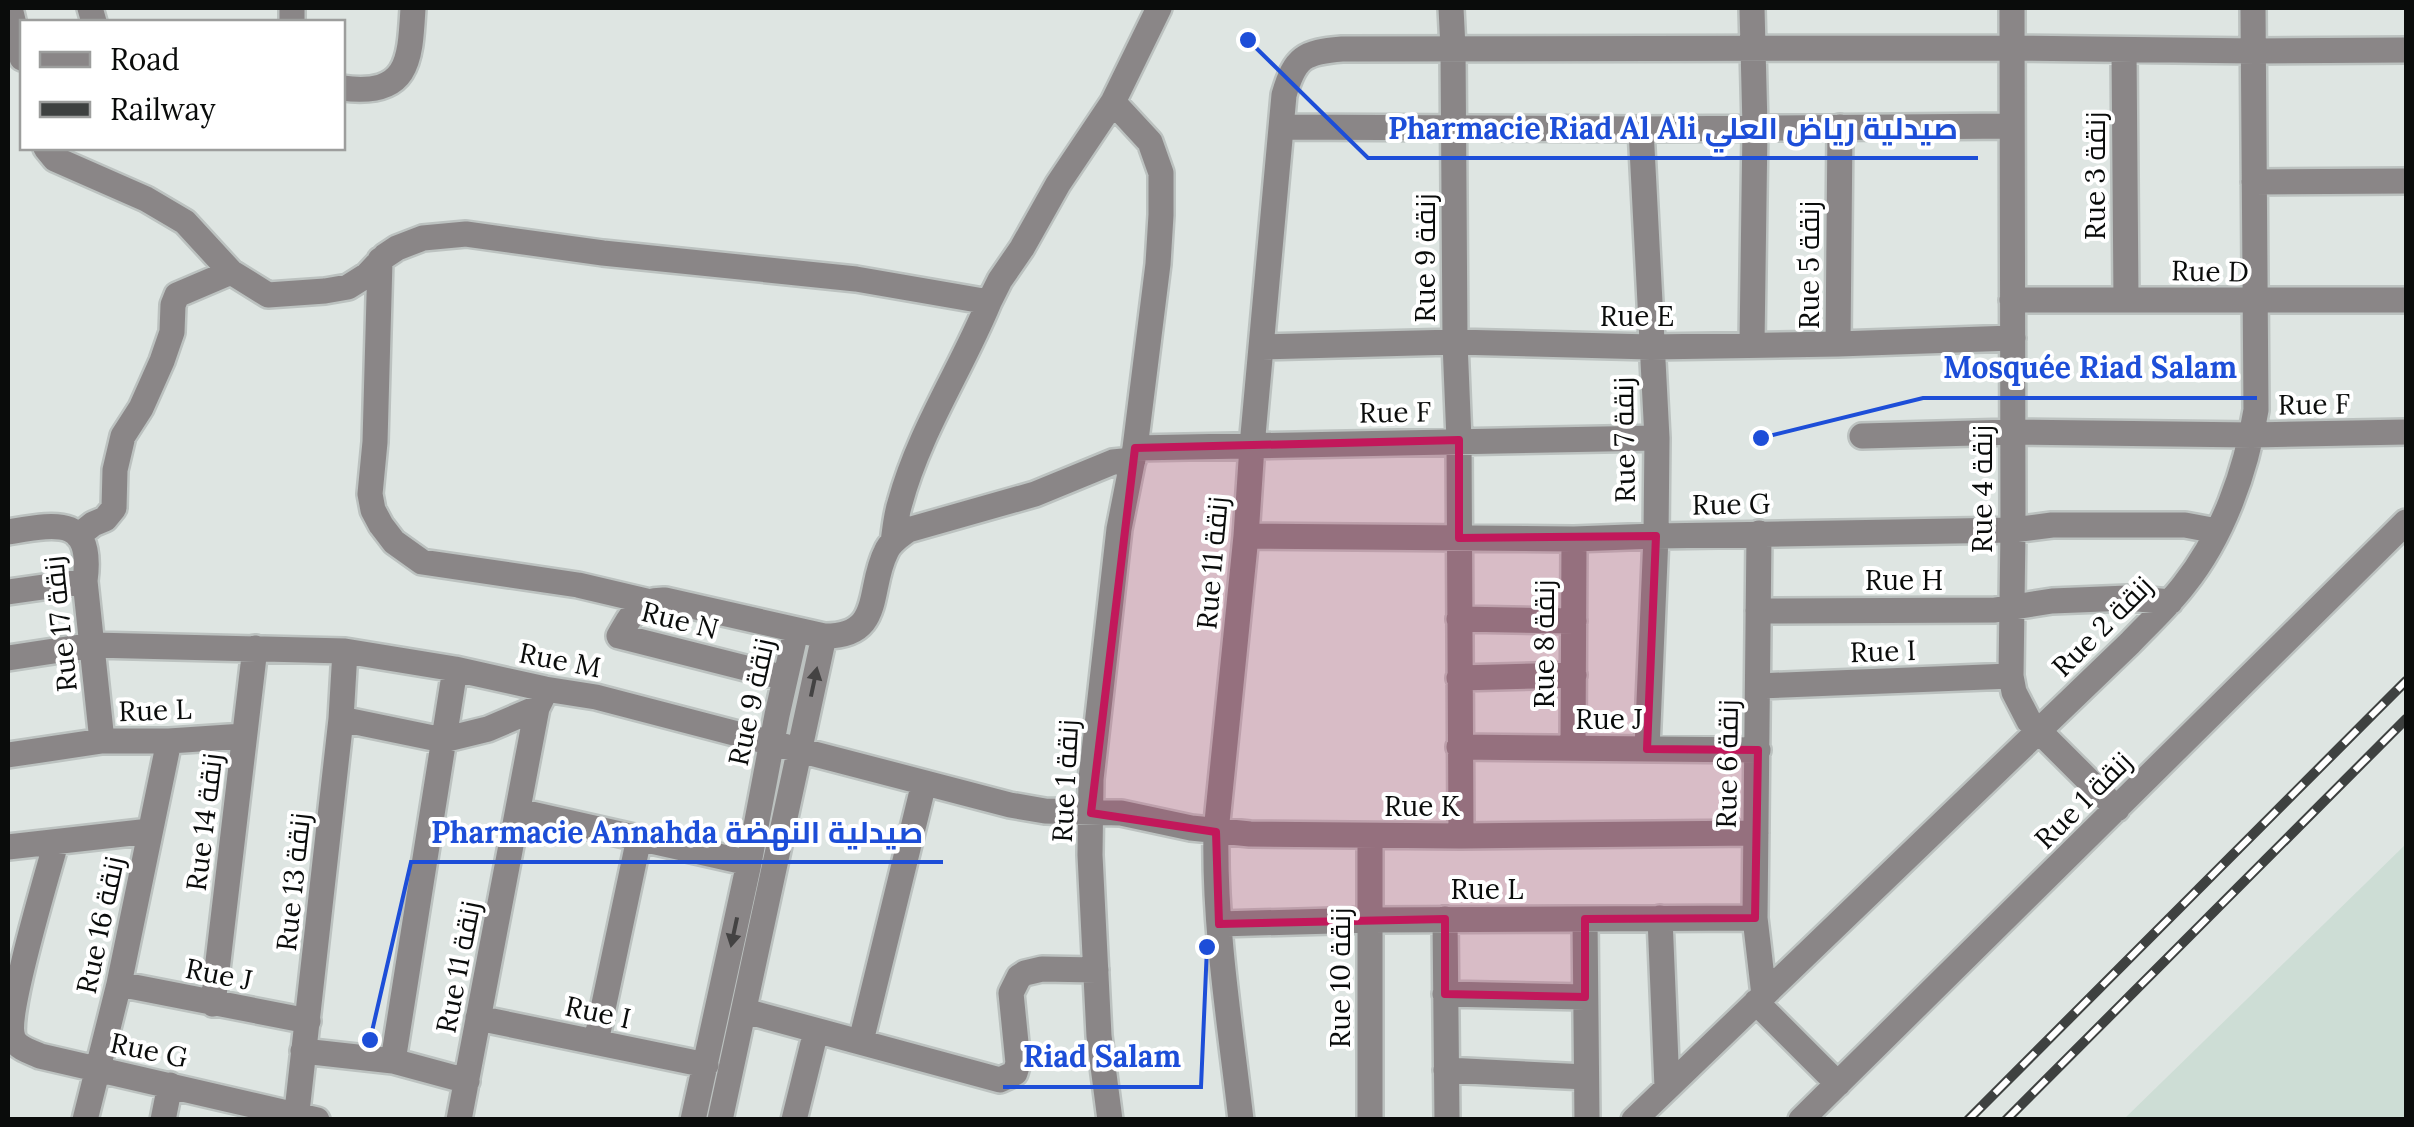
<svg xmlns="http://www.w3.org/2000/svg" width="2414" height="1127" font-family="Lora,Cairo,serif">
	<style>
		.built { fill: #cdddd5 }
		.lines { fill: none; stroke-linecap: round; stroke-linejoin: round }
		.minor-casing { stroke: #bcc2c0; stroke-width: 30 }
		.minor { stroke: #8a8687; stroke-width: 25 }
		.rail-casing { stroke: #3e4140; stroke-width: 10 }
		.rail { stroke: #fff; stroke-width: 6; stroke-dasharray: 19; stroke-linecap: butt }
		.oneway { fill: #444343 }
		.marked { fill: #c2185b; fill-opacity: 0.2; stroke: #c2185b; stroke-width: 8; stroke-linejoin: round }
		.labels { text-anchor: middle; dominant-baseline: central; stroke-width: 8; stroke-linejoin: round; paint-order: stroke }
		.street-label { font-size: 28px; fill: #0a0c0b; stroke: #fff }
		.leader { fill: none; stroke: #1d4ed8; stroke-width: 4 }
		.callout-dot { fill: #1d4ed8; stroke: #fff; stroke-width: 4 }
		.callout-label { font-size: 30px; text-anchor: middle; font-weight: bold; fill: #1d4ed8; stroke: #fff; stroke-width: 8; stroke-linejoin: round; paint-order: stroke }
	</style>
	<rect width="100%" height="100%" fill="#dee5e2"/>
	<path class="built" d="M2406 844V1119H2124Z"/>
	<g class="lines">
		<g class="minor-casing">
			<path id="minor" d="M10 8 22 58
				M90 8 94 22
				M1451 8 1453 48 1455 342 1459 440 1461 836
				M2012 8 2013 530 2011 676 2014 692 2029 721 2117 809
				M292 22V8
				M2124 50 2126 300
				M342 88C409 97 410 61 413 8
				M1283 127 1641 129 2012 126
				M1641 129 1657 438 1656 536 1647 749
				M46 148 55 159 146 199 185 222 231 272
				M2254 182 2406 181
				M380 260 375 442 370 494 373 510 381 525 394 542 422 562 578 585 646 601
				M2012 300H2406
				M1752 344 1755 127 1752 8
				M1838 344 1840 127
				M1262 347 1455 342 1651 347 1838 344 2013 338
				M1862 436 2012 432 2252 435 2406 432
				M1135 448 1657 438
				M8 532C56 524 94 515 85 581L102 741
				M1759 533 1755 918 1764 995
				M78 536 93 524 105 519 114 508 115 470 123 436 141 408 162 361 172 332 173 305 177 295 231 272 268 295 325 291 348 287 367 275 385 256 397 248 423 238 466 234 603 253 856 279 989 302 1000 280 1022 248 1058 184 1113 102 1159 8
				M1246 536 1574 539 1656 536 2013 530 2052 525H2185L2217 531
				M893 542C895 529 896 515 900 503 919 432 961 370 989 302
				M8 592 85 581
				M1758 611 1995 610 2052 601 2128 598 2170 602
				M1459 619 1574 621
				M8 658 93 645 345 651 455 669 545 689 596 697 1010 805 1045 811 1121 813 1191 828 1250 834 1461 836 1756 833
				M785 678 619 636C632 614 637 599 665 600L824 636C884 637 867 589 886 552 890 542 900 536 908 530L1035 494 1113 462 1133 460
				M1459 678 1574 675
				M1758 686 2011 676
				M341 719 443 740 488 729 537 708 542 698
				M1459 747 1758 750
				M1573 748 1574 539
				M8 755 102 741H169L244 736
				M518 811 749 863
				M1370 836V1120
				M56 843C48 872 3 1020 14 1040 19 1049 32 1052 40 1056L317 1120
				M8 847 150 831
				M1660 918 1667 1087
				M1445 919 1447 1120
				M1585 919 1587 1120
				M1219 924 1370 920 1755 918
				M119 984 308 1021
				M1445 994 1585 997
				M1756 1002 1838 1084
				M213 1004 255 648
				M745 1011 1000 1080 1015 1073 1018 1063 1011 993 1019 977 1025 973 1042 969 1096 970
				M478 1018 706 1065
				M861 1041 924 783
				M596 1042 639 838
				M303 1051 393 1061 467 1081
				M393 1061 455 669
				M1446 1070 1586 1077
				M85 1120 119 984 169 741
				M163 1120 170 1085
				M296 1120 341 719 345 651
				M459 1120 537 708
				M693 1120 749 863 777 715 796 631
				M720 1120 824 636
				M794 1120 816 1031
				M1110 1120 1099 1036 1090 855 1091 779 1119 529 1135 448 1158 264 1161 215V173L1150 142 1113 102
				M1241 1120C1230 1024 1214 928 1216 832L1246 536 1252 446 1284 95C1295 57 1304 52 1342 49L2011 48 2255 51 2406 50
				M1634 1120 2130 643C2148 624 2168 606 2184 585 2223 536 2246 471 2256 410L2253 8
				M1801 1120 2406 522"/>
		</g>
		<use href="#minor" class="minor"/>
		<g class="rail-casing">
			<path id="rail" d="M1968 1120 2406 681
				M2006 1120 2406 719"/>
		</g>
		<use href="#rail" class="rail"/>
	</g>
	<defs><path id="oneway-solid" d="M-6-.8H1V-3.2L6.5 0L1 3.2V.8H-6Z" transform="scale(2.5)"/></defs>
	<g class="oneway">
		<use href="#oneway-solid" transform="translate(814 682) rotate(-78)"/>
		<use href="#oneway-solid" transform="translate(734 932) rotate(102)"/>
	</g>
	<path class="marked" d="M1459 440V538L1656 536 1647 749 1758 750 1755 918 1585 919V997L1445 994V919L1219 924 1216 832 1091 813 1135 448Z"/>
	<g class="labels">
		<g class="street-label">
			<text transform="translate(2095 176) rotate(-90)">Rue 3 زنقة</text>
			<text transform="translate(1425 258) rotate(-90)">Rue 9 زنقة</text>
			<text transform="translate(1809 265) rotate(-90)">Rue 5 زنقة</text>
			<text transform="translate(2210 271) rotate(1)">Rue D</text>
			<text x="1637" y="316">Rue E</text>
			<text transform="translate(2314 404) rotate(-1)">Rue F</text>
			<text transform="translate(1395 412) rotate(-1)">Rue F</text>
			<text transform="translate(1624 440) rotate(-91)">Rue 7 زنقة</text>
			<text transform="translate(1982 489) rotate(-90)">Rue 4 زنقة</text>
			<text transform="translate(1731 504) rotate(-1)">Rue G</text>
			<text transform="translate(1212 563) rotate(-85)">Rue 11 زنقة</text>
			<text x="1904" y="580">Rue H</text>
			<text transform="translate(680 620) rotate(14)">Rue N</text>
			<text transform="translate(60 624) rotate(-96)">Rue 17 زنقة</text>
			<text transform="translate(2102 626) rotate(-45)">Rue 2 زنقة</text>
			<text transform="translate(1544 644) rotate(-90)">Rue 8 زنقة</text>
			<text transform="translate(1883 651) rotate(-2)">Rue I</text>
			<text transform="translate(560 660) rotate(11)">Rue M</text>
			<text transform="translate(751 702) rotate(-78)">Rue 9 زنقة</text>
			<text transform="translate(155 710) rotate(-2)">Rue L</text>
			<text x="1609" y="719">Rue J</text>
			<text transform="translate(1727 764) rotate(-89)">Rue 6 زنقة</text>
			<text transform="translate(1065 781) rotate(-87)">Rue 1 زنقة</text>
			<text transform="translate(2083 800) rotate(-45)">Rue 1 زنقة</text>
			<text x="1422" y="806">Rue K</text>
			<text transform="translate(204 822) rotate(-83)">Rue 14 زنقة</text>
			<text transform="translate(293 882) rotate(-84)">Rue 13 زنقة</text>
			<text x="1487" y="889">Rue L</text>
			<text transform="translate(100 925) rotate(-78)">Rue 16 زنقة</text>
			<text transform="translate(458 967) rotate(-79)">Rue 11 زنقة</text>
			<text transform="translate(219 974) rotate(11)">Rue J</text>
			<text transform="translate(1340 978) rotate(-90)">Rue 10 زنقة</text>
			<text transform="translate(598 1012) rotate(12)">Rue I</text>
			<text transform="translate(149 1050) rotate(12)">Rue G</text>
		</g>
	</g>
	<path class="leader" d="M1248 40L1368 158H1978M1761 438L1923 398H2257M370 1040L411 862H943M1207 947L1201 1087H1003"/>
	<g class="callout-dot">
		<circle cx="1248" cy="40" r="10"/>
		<circle cx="1761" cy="438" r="10"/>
		<circle cx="370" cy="1040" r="10"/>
		<circle cx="1207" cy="947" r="10"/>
	</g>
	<g class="callout-label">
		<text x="1673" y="139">Pharmacie Riad Al Ali صيدلية رياض العلي</text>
		<text x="2090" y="378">Mosquée Riad Salam</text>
		<text x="677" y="843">Pharmacie Annahda صيدلية النهضة</text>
		<text x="1102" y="1067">Riad Salam</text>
	</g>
	<rect width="2414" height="1127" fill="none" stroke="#0a0c0b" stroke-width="20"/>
	<rect x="20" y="20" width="325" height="130" fill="#ffffff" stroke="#9d9e9d" stroke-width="2.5"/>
	<rect x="40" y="52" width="50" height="15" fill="#8a8687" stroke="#9d9e9d" stroke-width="2.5"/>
	<text x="110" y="70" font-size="30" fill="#0a0c0b">Road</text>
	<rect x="40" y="102" width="50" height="15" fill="#3e4140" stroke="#9d9e9d" stroke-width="2.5"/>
	<text x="110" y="120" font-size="30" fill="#0a0c0b">Railway</text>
</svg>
